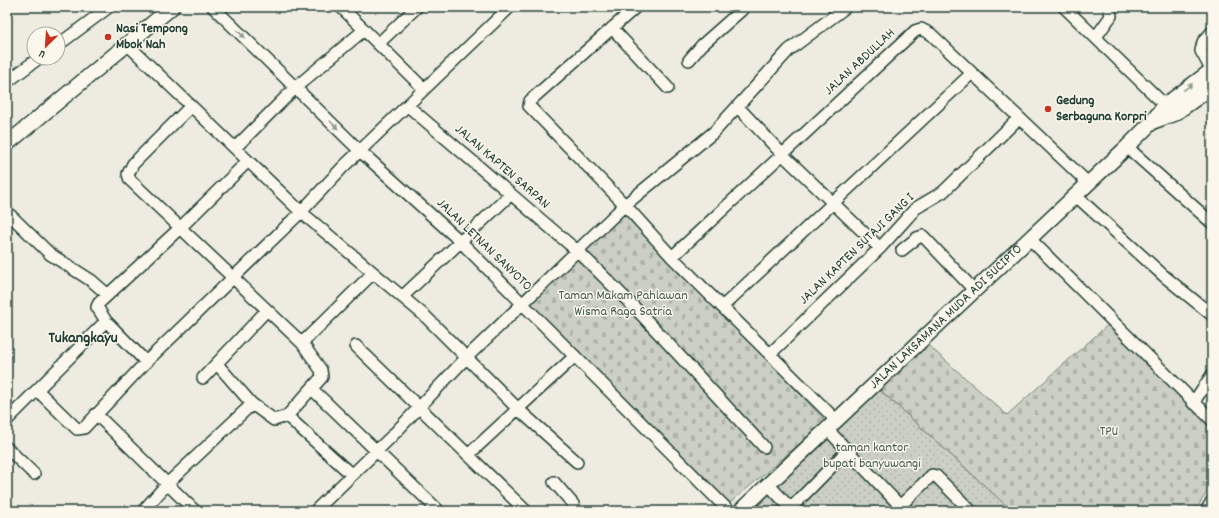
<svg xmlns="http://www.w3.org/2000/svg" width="1219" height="518" font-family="Dekko,sans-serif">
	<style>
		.cemetery { fill: url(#cemetery-stones); stroke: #75867c }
		.park { fill: url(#park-dots); stroke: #75867c }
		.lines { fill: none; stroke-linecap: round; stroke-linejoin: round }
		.minor-casing { stroke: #1f3d34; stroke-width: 14 }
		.major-casing { stroke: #1f3d34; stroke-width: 17 }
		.minor { stroke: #fbf7ec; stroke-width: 11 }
		.major { stroke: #fbf7ec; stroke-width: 14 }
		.oneway { fill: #8d9a90 }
		.poi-dot { fill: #c8321e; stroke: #fbf7ec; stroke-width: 1.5 }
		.labels { text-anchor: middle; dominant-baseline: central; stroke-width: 3; stroke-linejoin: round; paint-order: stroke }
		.poi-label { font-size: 14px; font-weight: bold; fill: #1f3d34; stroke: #fbf7ec; text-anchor: start }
		.street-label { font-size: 14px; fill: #1f3d34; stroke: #fbf7ec }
		.park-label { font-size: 14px; fill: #415a51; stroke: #fbf7ec }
		.quarter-label { font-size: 16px; font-weight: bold; fill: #1f3d34; stroke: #fbf7ec }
	</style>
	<defs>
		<pattern id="cemetery-stones" width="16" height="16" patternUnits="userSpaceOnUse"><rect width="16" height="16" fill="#cbcfc4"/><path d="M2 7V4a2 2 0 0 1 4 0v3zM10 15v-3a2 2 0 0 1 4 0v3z" fill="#aeb3a9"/></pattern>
		<pattern id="park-dots" width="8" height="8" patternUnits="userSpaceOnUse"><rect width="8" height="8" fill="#cbcfc4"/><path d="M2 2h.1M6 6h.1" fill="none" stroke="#aeb3a9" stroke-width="1.8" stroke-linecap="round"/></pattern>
	</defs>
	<rect width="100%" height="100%" fill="#eeece1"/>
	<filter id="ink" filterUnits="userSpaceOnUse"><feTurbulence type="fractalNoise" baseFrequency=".025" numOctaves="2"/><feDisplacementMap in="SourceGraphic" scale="8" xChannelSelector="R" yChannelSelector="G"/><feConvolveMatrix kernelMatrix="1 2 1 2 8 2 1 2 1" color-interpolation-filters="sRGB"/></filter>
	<g filter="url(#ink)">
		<path class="cemetery" d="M625 205 826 422 725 507 523 302Z
			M1111 322 1212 419V484L1195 511H1012L875 385 919 337 1007 415Z"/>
		<path class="park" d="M870 381 1012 511H737Z"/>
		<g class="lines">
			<g class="minor-casing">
				<path id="minor" d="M213 7 359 150 460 241 729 511
					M341 7 424 89
					M636 7 533 98 530 101 529 106 625 205 672 257 837 421
					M1064 7 1170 110
					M612 28 668 88
					M1096 37 1111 16 1109 7
					M126 43 301 212 425 316 518 409 577 462
					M378 44 417 7
					M58 45 109 7
					M689 60 702 45 745 7
					M1212 71 1201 51 1203 42 1212 32
					M7 82 39 58
					M191 106 133 164 128 174 130 180 302 343 373 273
					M408 106 582 255 638 311 764 447
					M738 107 782 154 880 248
					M1127 147 1212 223
					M235 148 296 87 364 30
					M1075 195 1164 276 1212 315
					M7 212 50 254 92 281 108 295
					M1030 239 1212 420
					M902 250 917 238 923 236 975 291
					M672 257 915 31 921 29 931 34 1088 183
					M402 297 510 195
					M722 307 972 73
					M356 346 526 511
					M770 354 880 248 916 208 943 192 1019 118
					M146 362 106 321 97 307 99 303 180 228 248 161
					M217 364 252 404 274 420 287 416 322 377 321 370 302 343
					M203 378 267 310
					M312 389 439 511
					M37 390 77 429 84 428 146 362 301 212 343 167 510 7
					M1193 403 1212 375
					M96 414 195 511
					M287 416 352 475
					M7 420 106 321
					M828 430 905 511
					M7 448 34 474
					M468 455 575 356
					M554 482 573 504 574 511
					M769 485 793 511
					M901 505 932 475 936 476 971 511
					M791 508 848 450
					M143 511 167 484 252 404
					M315 511 391 437 466 358 577 251 625 205 714 132 789 50 846 7
					M1206 511 1212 501"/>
			</g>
			<g class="major-casing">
				<g id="major">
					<path d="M1152 122 1174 114 1212 87"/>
					<path d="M7 144 172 7"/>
					<path id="s1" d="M740 511 1127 147 1151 123 1165 105 1212 70"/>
				</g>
			</g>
			<use href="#minor" class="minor"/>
			<use href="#major" class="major"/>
		</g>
		<defs><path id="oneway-solid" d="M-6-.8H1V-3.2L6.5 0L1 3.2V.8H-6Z"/></defs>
		<g class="oneway">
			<use href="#oneway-solid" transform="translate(241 34) rotate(44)"/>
			<use href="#oneway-solid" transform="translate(1188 87) rotate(-36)"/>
			<use href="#oneway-solid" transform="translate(334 125) rotate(45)"/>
		</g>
	</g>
	<g class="poi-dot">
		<circle cx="108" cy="37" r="4"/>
		<circle cx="1048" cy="109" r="4"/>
	</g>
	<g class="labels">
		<g class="poi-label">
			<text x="116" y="29">Nasi Tempong<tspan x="116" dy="16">Mbok Nah</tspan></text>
			<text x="1056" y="101">Gedung<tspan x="1056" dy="16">Serbaguna Korpri</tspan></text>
		</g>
		<g class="street-label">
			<text transform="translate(860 62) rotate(-43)">JALAN ABDULLAH</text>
			<text transform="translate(502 167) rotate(41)">JALAN KAPTEN SARPAN</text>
			<text transform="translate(484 245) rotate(44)">JALAN LETNAN SANYOTO</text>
			<text transform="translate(857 249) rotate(-44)">JALAN KAPTEN SUTAJI GANG I</text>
			<text stroke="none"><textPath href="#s1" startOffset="283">JALAN LAKSAMANA MUDA ADI SUCIPTO</textPath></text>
		</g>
		<g class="park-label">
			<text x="623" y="296">Taman Makam Pahlawan<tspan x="623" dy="16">Wisma Raga Satria</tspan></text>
			<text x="1109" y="432">TPU</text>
			<text x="872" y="448">taman kantor<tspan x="872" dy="16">bupati banyuwangi</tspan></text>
		</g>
		<g class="quarter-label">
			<text x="83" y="338">Tukangkayu</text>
		</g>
	</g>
	<rect width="1219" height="518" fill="none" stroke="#fbf7ec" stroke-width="24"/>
	<rect x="12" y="12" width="1195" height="494" fill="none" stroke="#1f3d34" stroke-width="1.5" filter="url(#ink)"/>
	<g transform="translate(46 46) rotate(205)"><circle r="19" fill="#fbf7ec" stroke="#a3ada2"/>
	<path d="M0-3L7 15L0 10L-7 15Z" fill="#c8321e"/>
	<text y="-6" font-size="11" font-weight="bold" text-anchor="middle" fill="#1f3d34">U</text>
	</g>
</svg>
